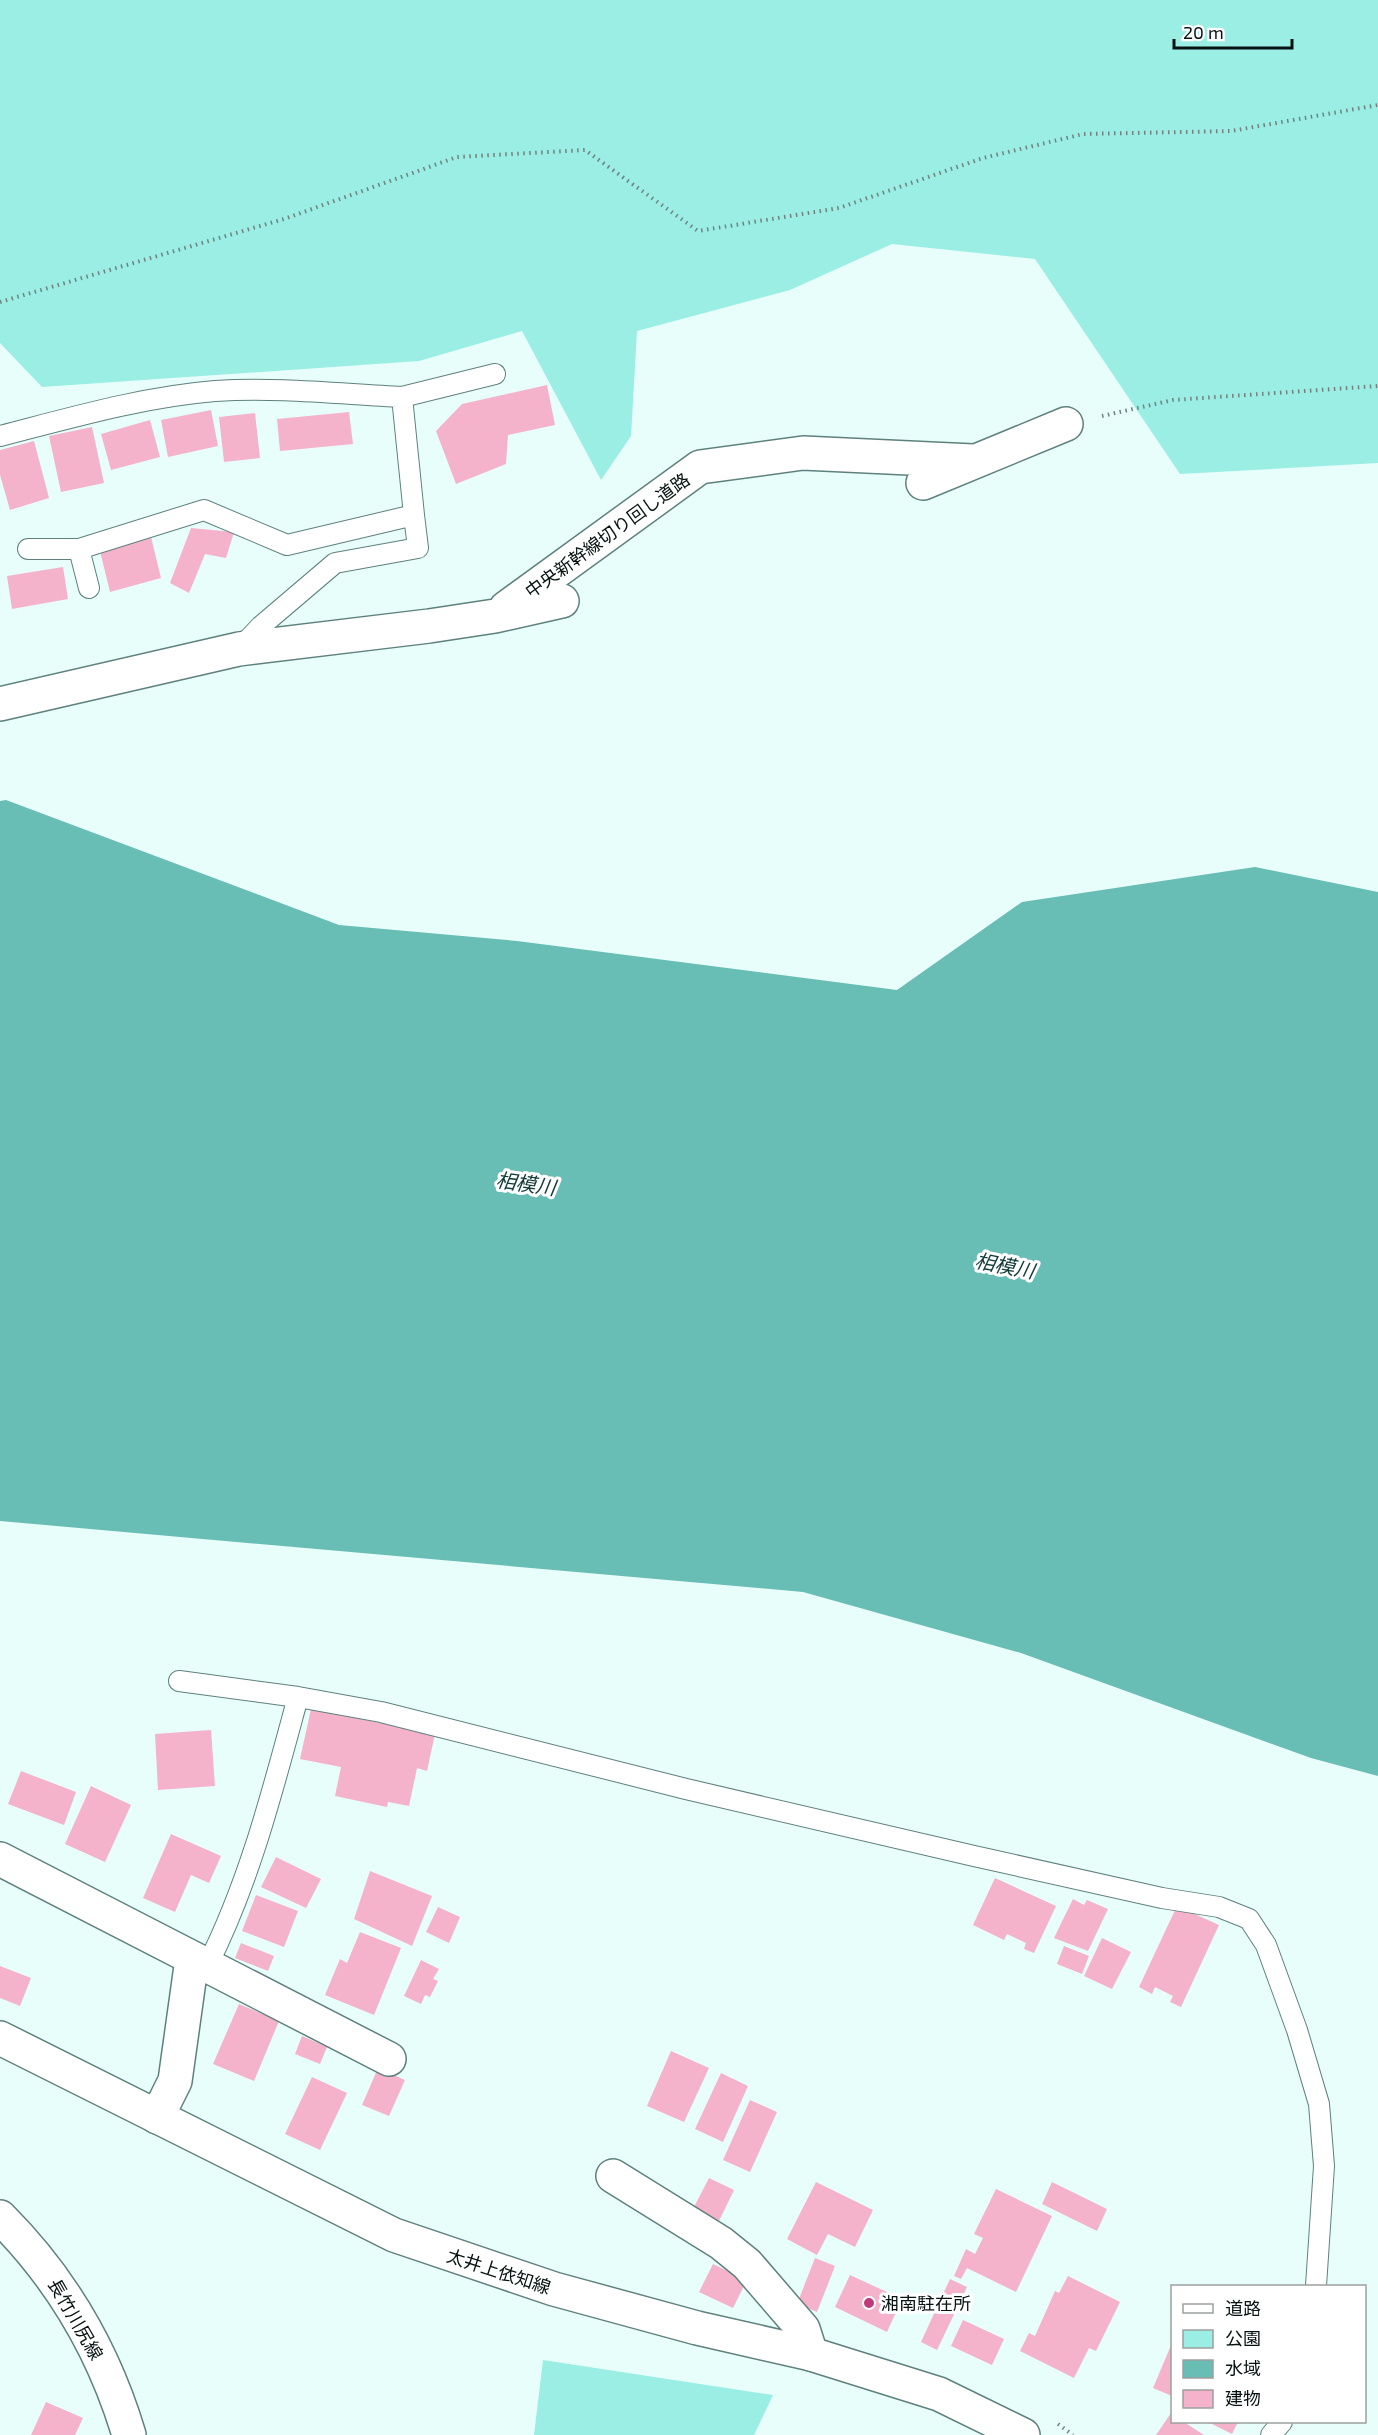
<svg xmlns="http://www.w3.org/2000/svg" width="1378" height="2435" font-family="'Exo 2','Noto Sans JP',sans-serif">
	<style>
		.green { fill: #9aeee4 }
		.water { fill: #68bdb4 }
		.building { fill: #f5b2cb }
		.lines { fill: none; stroke-linecap: round; stroke-linejoin: round }
		.service-casing { stroke: #5e817d; stroke-width: 22 }
		.minor-casing { stroke: #5e817d; stroke-width: 36 }
		.secondary-casing { stroke: #5e817d; stroke-width: 36 }
		.path { stroke: #718280; stroke-width: 4; stroke-dasharray: 1.5 4.5; stroke-linecap: butt }
		.service { stroke: #fff; stroke-width: 20 }
		.minor { stroke: #fff; stroke-width: 33 }
		.secondary { stroke: #fff; stroke-width: 33 }
		.poi-dot { fill: #c0397a; stroke: #fff; stroke-width: 2 }
		.labels { text-anchor: middle; dominant-baseline: central; stroke-width: 6; stroke-linejoin: round; paint-order: stroke }
		.street-label { font-size: 18px; fill: #051210; stroke: #fff }
		.poi-label { font-size: 18px; fill: #051210; stroke: #fff; text-anchor: start }
		.water-label { font-size: 20px; font-style: italic; fill: #123b37; stroke: #fff }
	</style>
	<rect width="100%" height="100%" fill="#e8fefb"/>
	<path class="green" d="M0 0H1378V463L1180 474 1035 259 892 244 790 290 637 331 631 436 601 480 522 331 419 361 42 387 0 343Z
		M543 2360 773 2395 754 2435H534Z"/>
	<path class="water" d="M6 800 339 925 517 941 897 990 1022 902 1255 867 1378 892V1776L1311 1758 1021 1653 803 1592 0 1521V801Z"/>
	<path class="building" d="M547 385 555 425 508 435 506 464 456 484 436 431 462 404Z
		M211 410 218 446 168 457 161 420Z
		M349 412 353 444 280 451 277 419Z
		M255 413 260 458 224 462 219 417Z
		M150 420 160 457 111 470 101 434Z
		M92 427 104 483 61 492 49 436Z
		M34 441 49 498 10 510 0 475V450Z
		M191 528 234 532 226 558 205 554 189 593 170 583Z
		M151 537 161 578 110 592 100 551Z
		M63 567 68 599 12 609 7 576Z
		M311 1709 435 1734 427 1771 417 1768 409 1806 388 1802 387 1807 335 1796 341 1767 300 1759Z
		M211 1730 215 1786 158 1790 155 1734Z
		M21 1771 76 1792 64 1825 8 1804Z
		M91 1786 131 1805 105 1862 65 1844Z
		M171 1834 221 1856 209 1883 191 1875 175 1912 143 1898Z
		M276 1857 321 1879 306 1908 261 1887Z
		M370 1871 432 1896 412 1946 354 1919Z
		M995 1878 1056 1906 1034 1953 1024 1949 1026 1943 1007 1934 1004 1940 973 1925Z
		M256 1895 298 1911 284 1947 242 1931Z
		M1073 1899 1084 1905 1087 1900 1108 1909 1088 1951 1054 1938Z
		M1177 1906 1219 1925 1181 2007 1170 2002 1173 1996 1155 1987 1152 1994 1139 1987Z
		M438 1907 460 1917 449 1943 426 1932Z
		M360 1932 401 1948 374 2015 325 1995 340 1959 347 1963Z
		M1102 1938 1131 1952 1112 1989 1084 1976Z
		M241 1943 274 1956 268 1971 235 1958Z
		M1064 1946 1089 1956 1082 1974 1057 1964Z
		M421 1960 439 1969 433 1979 438 1981 430 1997 425 1995 421 2004 404 1996Z
		M0 1966 31 1978 20 2006 0 1998Z
		M239 2004 279 2021 254 2081 213 2064Z
		M302 2036 327 2047 320 2064 295 2054Z
		M671 2051 709 2068 684 2122 647 2106Z
		M378 2068 405 2080 389 2116 362 2105Z
		M721 2073 748 2086 723 2142 695 2129Z
		M312 2077 347 2093 320 2150 285 2134Z
		M750 2100 777 2112 750 2172 723 2160Z
		M709 2178 734 2190 719 2221 693 2209Z
		M816 2182 873 2210 855 2247 828 2234 817 2255 787 2239Z
		M1052 2182 1107 2209 1097 2231 1042 2204Z
		M996 2189 1052 2216 1016 2292 967 2268 961 2279 954 2276 966 2249 975 2254 983 2238 974 2234Z
		M815 2258 835 2266 817 2312 797 2304Z
		M713 2264 747 2280 733 2308 699 2292Z
		M850 2275 902 2299 887 2332 835 2307Z
		M1068 2276 1120 2302 1096 2351 1089 2348 1074 2378 1020 2351 1029 2333 1035 2336 1055 2291 1059 2293Z
		M950 2279 967 2287 937 2350 921 2342Z
		M963 2320 1004 2339 992 2365 951 2346Z
		M1172 2343V2396L1153 2388Z
		M46 2402 83 2418 75 2435H31Z
		M1171 2413 1172 2422H1184L1204 2435H1156Z
		M1208 2422H1238L1232 2434Z"/>
	<g class="lines">
		<g class="service-casing">
			<path id="service" d="M402 397 495 374
				M0 436C70 418 142 397 215 391 277 387 340 394 402 397L414 515 287 545 204 510 79 549H28
				M79 549 89 588
				M239 649 261 626 335 563 418 548 414 515
				M179 1681 298 1697 381 1712 686 1789 974 1856 1162 1898 1219 1907 1249 1919 1266 1945 1297 2030 1319 2104 1324 2166 1316 2286
				M207 1966C250 1881 273 1789 298 1697
				M1271 2435 1282 2422"/>
		</g>
		<g class="minor-casing">
			<path id="minor" d="M923 483 1066 424
				M506 608 700 467 803 453 973 461
				M0 704 239 649 429 626 495 616 562 601
				M0 1859 389 2059
				M157 2117 175 2081 192 1959
				M613 2176 721 2243 747 2264 803 2329 811 2354"/>
		</g>
		<g class="secondary-casing">
			<path id="secondary" d="M0 2038 394 2235 554 2289 697 2328 811 2354 939 2394 1023 2435
				M0 2217C62 2279 104 2351 129 2435"/>
		</g>
		<path class="path" d="M0 302 284 219 457 157 585 150 698 231 839 208 983 158 1083 134 1231 131 1378 105
			M1102 416 1173 400 1378 386
			M1058 2424 1073 2435"/>
		<use href="#service" class="service"/>
		<use href="#minor" class="minor"/>
		<use href="#secondary" class="secondary"/>
	</g>
	<circle class="poi-dot" cx="869" cy="2303" r="6"/>
	<g class="labels">
		<g class="street-label">
			<text transform="translate(607 535) rotate(-36)">中央新幹線切り回し道路</text>
			<text transform="translate(499 2271) rotate(18)">太井上依知線</text>
			<text transform="translate(76 2319) rotate(60)">長竹川尻線</text>
		</g>
		<g class="poi-label">
			<text x="881" y="2303">湘南駐在所</text>
		</g>
		<g class="water-label">
			<text transform="translate(526 1183) rotate(8)">相模川</text>
			<text transform="translate(1005 1265) rotate(11)">相模川</text>
		</g>
	</g>
	<rect x="1171" y="2285" width="195" height="138" fill="#ffffff" stroke="#9ba09f" stroke-width="1.5"/>
	<rect x="1183" y="2304" width="30" height="9" fill="#ffffff" stroke="#9ba09f" stroke-width="1.5"/>
	<text x="1225" y="2315" font-size="18" fill="#051210">道路</text>
	<rect x="1183" y="2330" width="30" height="18" fill="#9aeee4" stroke="#9ba09f" stroke-width="1.5"/>
	<text x="1225" y="2345" font-size="18" fill="#051210">公園</text>
	<rect x="1183" y="2360" width="30" height="18" fill="#68bdb4" stroke="#9ba09f" stroke-width="1.5"/>
	<text x="1225" y="2375" font-size="18" fill="#051210">水域</text>
	<rect x="1183" y="2390" width="30" height="18" fill="#f5b2cb" stroke="#9ba09f" stroke-width="1.5"/>
	<text x="1225" y="2405" font-size="18" fill="#051210">建物</text>
	<path d="M1174 39v9h118v-9" fill="none" stroke="#051210" stroke-width="3"/>
	<text x="1183" y="39" font-size="18" fill="#051210" stroke="#ffffff" stroke-width="4.5" paint-order="stroke">20 m</text>
</svg>
